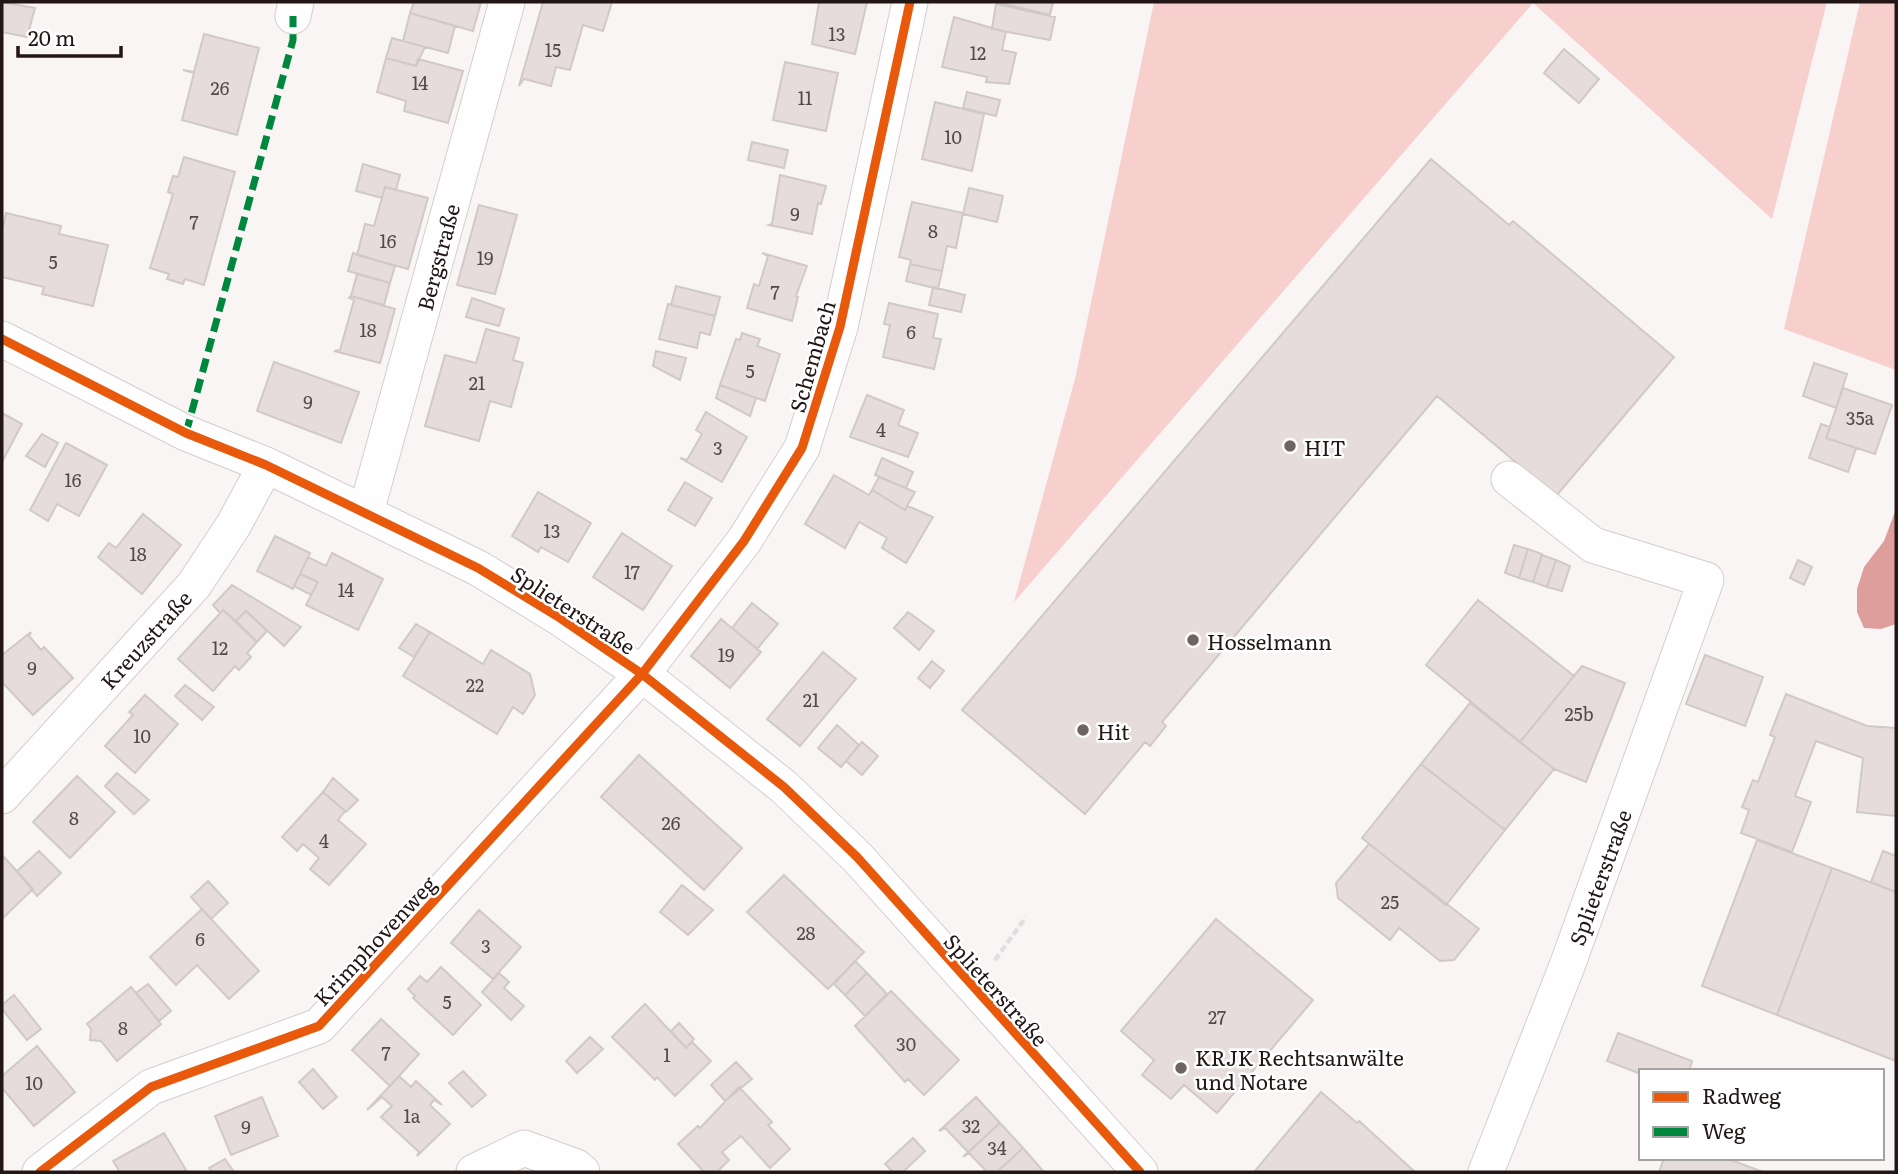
<svg xmlns="http://www.w3.org/2000/svg" width="1898" height="1174" font-family="Literata,serif">
	<style>
		.green { fill: #f7cfcd }
		.water { fill: #de9e9b }
		.building { fill: #e5dcdb; stroke: #d1c9c8; stroke-width: 2 }
		.lines { fill: none; stroke-linecap: round; stroke-linejoin: round }
		.minor-casing { stroke: #d5cdcc; stroke-width: 37 }
		.path { stroke: #e0dede; stroke-width: 4.5; stroke-dasharray: 7 3.5; stroke-linecap: butt }
		.minor { stroke: #fefefe; stroke-width: 35 }
		.quiet { stroke: #00873e; stroke-width: 7; stroke-dasharray: 14 7; stroke-linecap: butt }
		.cycleway-casing { stroke: #fff; stroke-width: 13 }
		.cycleway { stroke: #e8590c; stroke-width: 9 }
		.poi-dot { fill: #6d6464; stroke: #fff; stroke-width: 2.5 }
		.labels { text-anchor: middle; dominant-baseline: central; stroke-width: 5; stroke-linejoin: round; paint-order: stroke }
		.number-label { font-size: 18px; fill: #554a49 }
		.street-label { font-size: 21px; fill: #221616; stroke: #fff }
		.poi-label { font-size: 21px; fill: #221616; stroke: #fff; text-anchor: start }
	</style>
	<rect width="100%" height="100%" fill="#f9f5f5"/>
	<path class="green" d="M1154 2H1827L1772 219 1533 3 1014 602 1075 379Z
		M1860 2H1896V370L1784 329Z"/>
	<path class="water" d="M1896 509V624L1881 629 1864 628 1857 612V589L1864 567 1884 541Z"/>
	<path class="building" d="M2 2 35 8 27 37 2 32Z
		M414 2H481L473 31 410 13Z
		M543 2H612L603 31 583 25 570 70 556 67 551 86 524 79 519 86Z
		M819 2H867L855 54 812 44Z
		M997 2H1053L1050 15Z
		M996 4 1055 17 1050 40 992 29Z
		M410 13 455 26 448 53 403 41Z
		M954 17 1006 32 1002 50 1016 53 1009 84 986 82 987 77 942 67Z
		M204 34 259 48 237 135 182 120 194 73 183 70 194 72Z
		M392 38 425 47 416 66 386 58Z
		M1564 49 1599 79 1579 103 1544 73Z
		M386 58 416 66 418 59 463 71 448 123 404 111 406 101 377 92Z
		M785 62 838 73 826 131 773 120Z
		M967 92 1000 100 996 116 963 108Z
		M935 102 984 114 972 171 922 159Z
		M752 142 788 150 784 168 748 160Z
		M184 157 235 172 204 285 185 279 183 284 167 279 169 274 150 268 173 194 168 192 173 176 178 177Z
		M1431 159 1509 225 1513 221 1674 357 1556 496 1437 396 1162 722 1166 726 1150 746 1145 742 1085 814 962 710Z
		M363 164 400 175 396 190 385 187 382 198 356 191Z
		M780 175 826 186 821 204 818 203 812 234 769 225 772 224Z
		M385 187 428 198 408 269 357 255 365 224 374 226Z
		M969 188 1003 196 997 222 963 214Z
		M912 202 963 213 956 248 947 246 942 271 910 264 911 260 899 257Z
		M479 205 517 215 495 294 457 285Z
		M6 213 61 226 59 234 108 245 93 306 42 294 44 287 2 277V231Z
		M353 253 395 266 390 283 348 271Z
		M762 253 807 266 796 296 798 297 792 321 747 308 754 284 759 286 768 256Z
		M910 264 942 271 938 289 906 281Z
		M357 274 390 283 384 305 351 296Z
		M676 286 720 297 715 316 671 305Z
		M933 287 965 295 961 312 929 305Z
		M351 296 395 309 380 363 334 351 340 350 354 300 349 298Z
		M472 298 504 309 499 326 466 317Z
		M889 303 938 314 933 338 941 339 934 369 883 357 890 325 884 324Z
		M668 304 715 316 710 335 700 332 697 348 659 339Z
		M486 329 519 338 513 360 523 363 511 407 490 401 479 441 425 426 445 355 476 363Z
		M742 333 760 339 757 346 780 354 765 401 720 385 736 339 740 340Z
		M656 351 686 358 680 380 653 366Z
		M274 362 359 392 341 443 257 411Z
		M1814 363 1847 374 1836 408 1803 396Z
		M720 385 756 398 750 416 716 398Z
		M1843 388 1892 405 1875 454 1826 438Z
		M867 395 904 410 898 425 918 433 908 457 850 437Z
		M706 412 747 437 722 482 680 458 687 460 702 434 696 430Z
		M2 413 22 424 2 462Z
		M1821 424 1830 427 1826 438 1856 448 1848 472 1809 458Z
		M42 434 58 443 45 467 26 456Z
		M66 443 107 465 79 516 57 504 48 521 30 510Z
		M882 458 913 472 906 488 875 475Z
		M834 475 869 495 872 490 905 510 908 506 933 517 906 563 882 548 887 538 859 522 845 548 805 524Z
		M879 477 915 492 905 510 872 490Z
		M685 482 712 498 695 526 668 510Z
		M538 492 591 523 568 562 541 547 538 552 512 536Z
		M143 514 181 545 142 594 98 557 109 543 116 548Z
		M622 533 672 566 643 610 593 577Z
		M275 536 310 553 293 589 257 571Z
		M1514 545 1528 549 1519 578 1505 573Z
		M1528 549 1542 554 1533 582 1519 578Z
		M332 553 383 579 358 630 306 605 318 582 300 574 308 557 326 566Z
		M1542 555 1556 560 1547 587 1533 582Z
		M1556 560 1570 566 1562 591 1547 587Z
		M1798 560 1812 567 1804 585 1790 578Z
		M300 574 318 582 311 595 294 586Z
		M232 585 301 627 284 646 246 611 236 621 223 610 220 613 213 605Z
		M1478 600 1574 676 1520 742 1426 665Z
		M752 603 778 624 757 649 732 628Z
		M223 610 257 642 247 653 251 657 239 670 235 666 213 691 178 659Z
		M246 611 267 631 257 642 236 621Z
		M908 612 934 631 919 650 894 628Z
		M721 619 761 652 730 688 691 656Z
		M416 624 430 632 414 657 399 648Z
		M31 632 29 636 41 650 44 647 73 678 33 715 2 682V655Z
		M430 632 483 664 491 650 530 674 535 695 523 714 513 707 497 734 403 676Z
		M823 652 856 679 800 746 767 719Z
		M1705 655 1763 677 1745 726 1686 704Z
		M932 661 944 671 930 688 918 678Z
		M1582 666 1625 683 1586 782 1554 769 1520 742Z
		M185 685 214 707 202 720 175 696Z
		M1786 694 1867 726 1896 728V816L1857 812 1863 758 1816 741 1795 796 1811 802 1792 852 1741 833 1749 810 1742 807 1753 780 1758 782 1775 737 1770 735Z
		M145 695 178 724 135 773 105 746 133 715 129 712Z
		M1470 703 1554 769 1505 830 1421 764Z
		M837 725 859 745 841 767 818 748Z
		M862 742 878 756 862 775 846 761Z
		M639 755 742 848 704 890 601 797Z
		M1421 764 1505 830 1446 905 1362 838Z
		M117 773 149 800 134 814 105 786Z
		M77 776 115 812 70 858 33 822Z
		M333 778 358 800 346 812 323 792Z
		M323 792 345 811 338 820 366 844 329 885 310 869 319 858 303 844 297 851 282 837Z
		M1757 840 1832 868 1777 1015 1702 986Z
		M1369 844 1479 929 1454 960 1440 961 1399 928 1390 940 1338 898 1336 883Z
		M39 851 61 873 37 896 17 871Z
		M1883 851 1896 856V892L1871 882Z
		M3 856 33 889 2 919V857Z
		M1832 868 1896 892V1061L1777 1015Z
		M784 875 864 952 828 989 747 912Z
		M208 881 228 903 211 919 191 897Z
		M682 885 713 910 688 935 660 912Z
		M202 909 259 971 229 999 197 965 176 985 150 957Z
		M479 910 521 947 493 979 451 943Z
		M1216 919 1313 1000 1217 1113 1184 1085 1171 1099 1142 1075 1154 1060 1121 1031Z
		M855 961 867 973 845 995 834 984Z
		M441 967 481 1005 453 1035 413 998 415 996 408 989 420 976 427 982Z
		M499 973 509 982 504 988 524 1006 511 1020 482 992Z
		M867 973 887 994 865 1016 845 995Z
		M148 984 171 1011 159 1021 136 993Z
		M131 987 161 1024 117 1061 101 1041 90 1040 91 1029 87 1024Z
		M891 991 959 1060 924 1095 908 1079 905 1082 855 1026Z
		M14 995 41 1029 27 1040 2 1009V1005Z
		M645 1004 686 1048 692 1042 711 1061 675 1096 657 1077 655 1080 612 1037Z
		M381 1019 419 1054 390 1086 352 1050Z
		M679 1023 694 1039 686 1048 671 1031Z
		M1618 1033 1692 1061 1689 1071H1641V1074L1607 1061Z
		M590 1037 603 1049 577 1073 566 1061Z
		M37 1046 75 1092 34 1126 2 1088V1076Z
		M736 1062 752 1079 725 1101 711 1085Z
		M313 1069 337 1097 323 1109 299 1082Z
		M463 1071 486 1095 472 1107 449 1083Z
		M399 1076 411 1087 416 1081 442 1105 434 1100 430 1105 450 1124 417 1156 419 1152 381 1117 392 1106 382 1097 367 1110Z
		M739 1087 772 1122 768 1125 790 1149 770 1168 741 1136 722 1152 729 1160 717 1172H704L678 1144 698 1126 700 1128Z
		M1321 1092 1357 1123 1359 1121 1415 1172H1254Z
		M262 1097 278 1136 231 1155 215 1116Z
		M976 1097 1000 1123 963 1157 968 1152 945 1128 939 1131Z
		M1000 1123 1023 1148 997 1172H987L969 1153 963 1157Z
		M164 1133 186 1170 181 1172H120L113 1161Z
		M913 1138 925 1151 903 1172H893L885 1164Z
		M1023 1148 1044 1172H997Z
		M1664 1158H1726L1763 1172H1659Z
		M225 1159 234 1172H212L209 1168Z"/>
	<g class="lines">
		<g class="minor-casing">
			<path id="minor" d="M293 16 296 2
				M2 339 186 433 266 465 478 568 560 618 642 674 784 787 857 857 1140 1172
				M366 512 507 2
				M2 796 194 585 233 526 266 465
				M40 1172 151 1087 319 1026 642 674 744 541 802 448 840 327 910 2
				M474 1172 524 1148 576 1167 582 1172
				M1486 1172 1567 966 1706 580 1593 545 1509 479"/>
		</g>
		<path class="path" d="M995 960 1026 917"/>
		<use href="#minor" class="minor"/>
		<path class="quiet" d="M186 433 293 40V16"/>
		<g class="cycleway-casing">
			<path id="cycleway" d="M2 339 186 433 266 465 478 568 560 618 642 674 784 787 857 857 1140 1172
				M40 1172 151 1087 319 1026 642 674 744 541 802 448 840 327 910 2"/>
		</g>
		<use href="#cycleway" class="cycleway"/>
	</g>
	<g class="poi-dot">
		<circle cx="1290" cy="446" r="7"/>
		<circle cx="1193" cy="640" r="7"/>
		<circle cx="1083" cy="730" r="7"/>
		<circle cx="1181" cy="1068" r="7"/>
	</g>
	<g class="labels">
		<g class="number-label">
			<text x="837" y="33">13</text>
			<text x="553" y="49">15</text>
			<text x="978" y="52">12</text>
			<text x="420" y="82">14</text>
			<text x="220" y="87">26</text>
			<text x="805" y="97">11</text>
			<text x="953" y="136">10</text>
			<text x="795" y="213">9</text>
			<text x="194" y="221">7</text>
			<text x="933" y="230">8</text>
			<text x="388" y="240">16</text>
			<text x="485" y="257">19</text>
			<text x="53" y="261">5</text>
			<text x="775" y="291">7</text>
			<text x="368" y="329">18</text>
			<text x="911" y="331">6</text>
			<text x="750" y="370">5</text>
			<text x="477" y="382">21</text>
			<text x="308" y="401">9</text>
			<text x="1860" y="417">35a</text>
			<text x="881" y="429">4</text>
			<text x="718" y="447">3</text>
			<text x="73" y="479">16</text>
			<text x="552" y="530">13</text>
			<text x="138" y="553">18</text>
			<text x="632" y="571">17</text>
			<text x="346" y="589">14</text>
			<text x="220" y="647">12</text>
			<text x="726" y="654">19</text>
			<text x="32" y="667">9</text>
			<text x="475" y="684">22</text>
			<text x="811" y="699">21</text>
			<text x="1579" y="713">25b</text>
			<text x="142" y="735">10</text>
			<text x="74" y="817">8</text>
			<text x="671" y="822">26</text>
			<text x="324" y="840">4</text>
			<text x="1390" y="901">25</text>
			<text x="806" y="932">28</text>
			<text x="200" y="938">6</text>
			<text x="486" y="945">3</text>
			<text x="447" y="1001">5</text>
			<text x="1217" y="1016">27</text>
			<text x="123" y="1027">8</text>
			<text x="906" y="1043">30</text>
			<text x="386" y="1052">7</text>
			<text x="667" y="1054">1</text>
			<text x="34" y="1082">10</text>
			<text x="412" y="1115">1a</text>
			<text x="971" y="1125">32</text>
			<text x="246" y="1126">9</text>
			<text x="997" y="1147">34</text>
		</g>
		<g class="street-label">
			<text transform="translate(437 257) rotate(-75)">Bergstraße</text>
			<text transform="translate(811 356) rotate(-74)">Schembach</text>
			<text transform="translate(574 609) rotate(33)">Splieterstraße</text>
			<text transform="translate(145 639) rotate(-48)">Kreuzstraße</text>
			<text transform="translate(1599 877) rotate(-70)">Splieterstraße</text>
			<text transform="translate(374 940) rotate(-47)">Krimphovenweg</text>
			<text transform="translate(997 989) rotate(48)">Splieterstraße</text>
		</g>
		<g class="poi-label">
			<text x="1304" y="446">HIT</text>
			<text x="1207" y="640">Hosselmann</text>
			<text x="1097" y="730">Hit</text>
			<text x="1195" y="1056">KRJK Rechtsanwälte<tspan x="1195" dy="24">und Notare</tspan></text>
		</g>
	</g>
	<rect width="1898" height="1174" fill="none" stroke="#221616" stroke-width="7"/>
	<rect x="1639" y="1069" width="245" height="91" fill="#ffffff" stroke="#a7a2a2" stroke-width="2"/>
	<rect x="1653" y="1092" width="35" height="10" fill="#e8590c" stroke="#a7a2a2" stroke-width="2"/>
	<text x="1702" y="1104" font-size="21" fill="#221616">Radweg</text>
	<rect x="1653" y="1127" width="35" height="10" fill="#00873e" stroke="#a7a2a2" stroke-width="2"/>
	<text x="1702" y="1139" font-size="21" fill="#221616">Weg</text>
	<path d="M18 46v10h103v-10" fill="none" stroke="#221616" stroke-width="3.5"/>
	<text x="28" y="46" font-size="21" fill="#221616" stroke="#ffffff" stroke-width="5" paint-order="stroke">20 m</text>
</svg>
